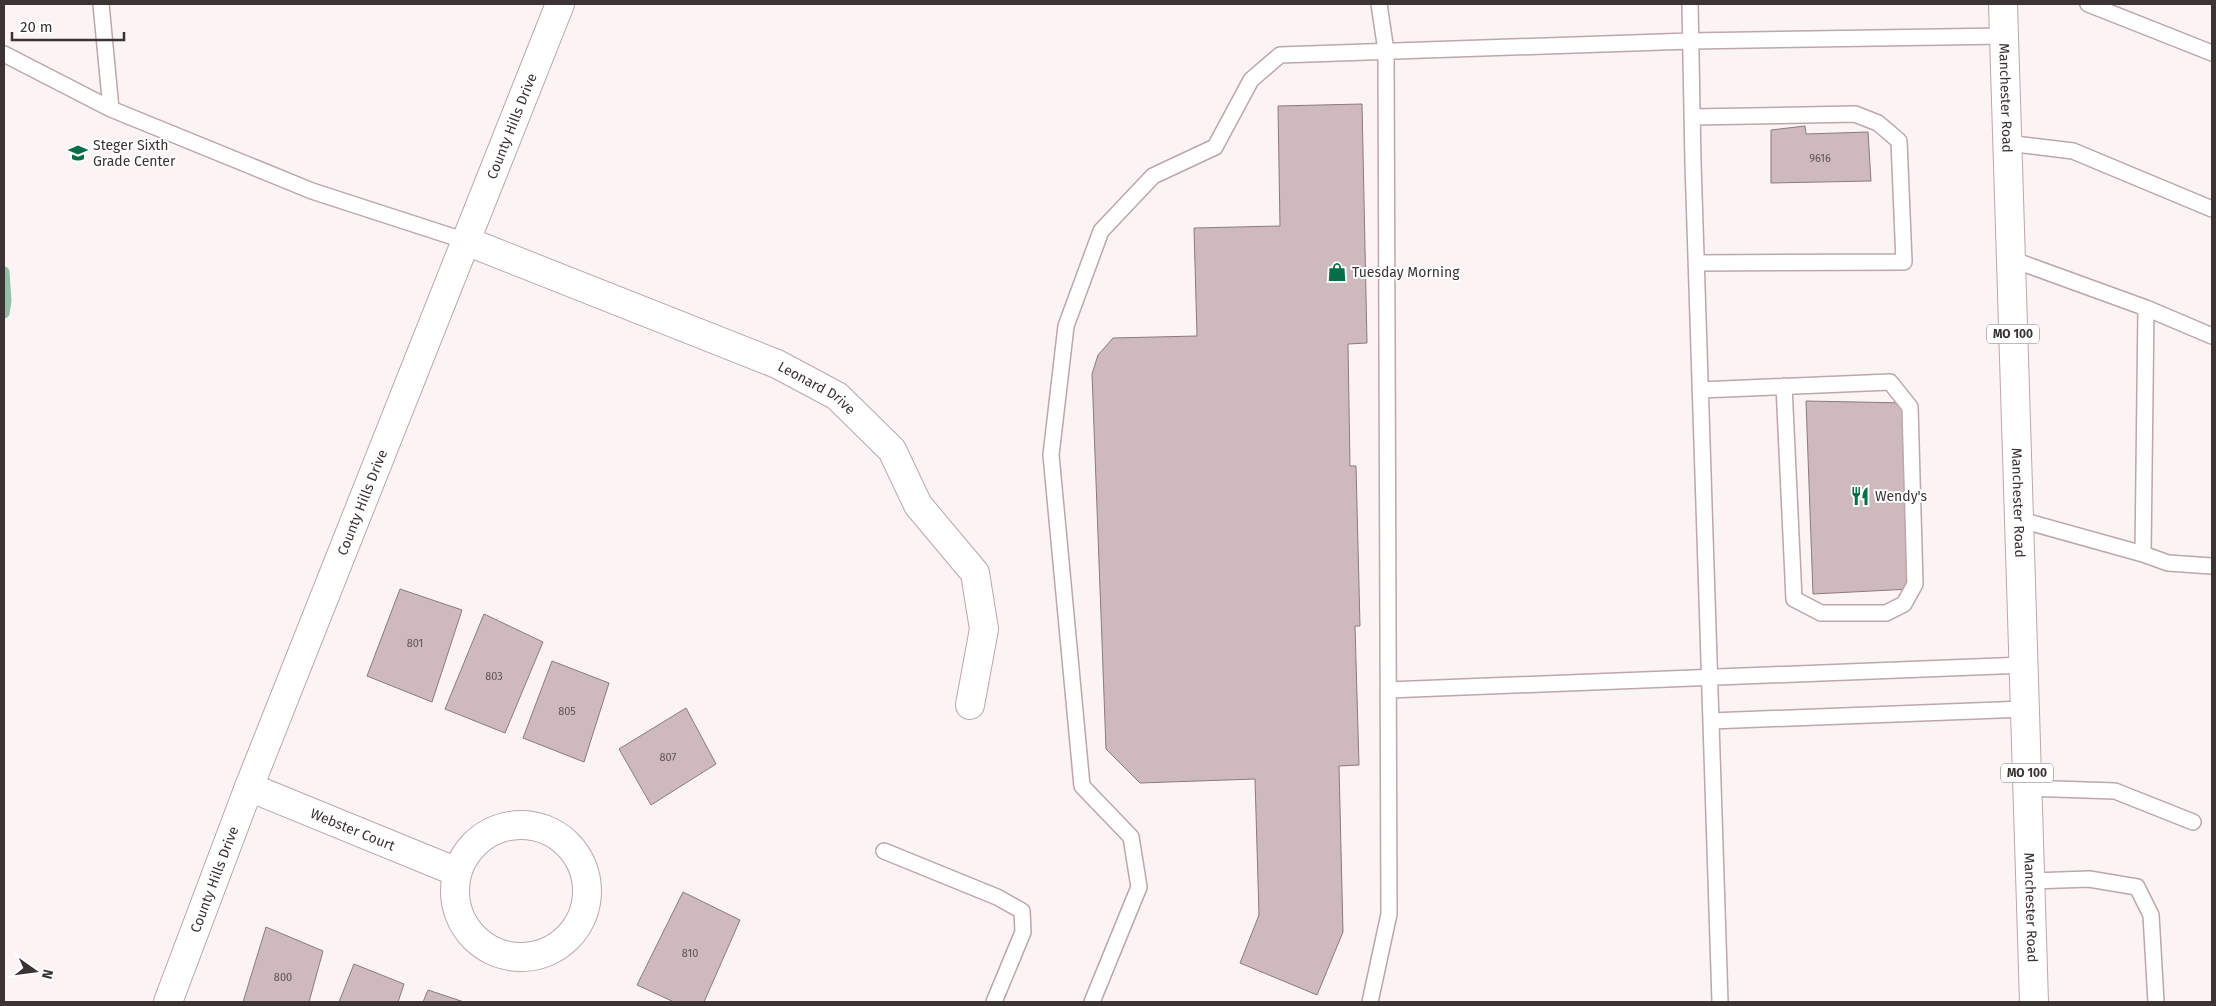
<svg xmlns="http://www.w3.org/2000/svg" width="2216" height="1006" font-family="'Fira Sans',sans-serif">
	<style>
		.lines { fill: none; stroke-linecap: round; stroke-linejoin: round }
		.stream { stroke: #95c0a7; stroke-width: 11 }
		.building { fill: #ceb9bc; stroke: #8d797c }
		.lane-casing { stroke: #bca7aa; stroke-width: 18 }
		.street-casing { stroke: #bca7aa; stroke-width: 30 }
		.primary-casing { stroke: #bca7aa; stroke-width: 30 }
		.lane { stroke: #fff; stroke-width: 15 }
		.street { stroke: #fff; stroke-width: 28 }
		.primary { stroke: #fff; stroke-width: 28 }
		.labels { text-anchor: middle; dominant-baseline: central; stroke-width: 4; stroke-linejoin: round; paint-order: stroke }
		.number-label { font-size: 11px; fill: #605456 }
		.shield { fill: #fff; stroke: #767071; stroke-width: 1 }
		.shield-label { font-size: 12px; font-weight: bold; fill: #3b3334 }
		.street-label { font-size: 14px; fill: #3b3334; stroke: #fff }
		.poi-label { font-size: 14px; fill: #3b3334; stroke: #fff; text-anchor: start }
	</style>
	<rect width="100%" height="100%" fill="#fcf3f4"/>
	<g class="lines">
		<path class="stream" d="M4 272 6 301 4 313"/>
	</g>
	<path class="building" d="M1362 104 1367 343 1348 344 1350 466H1356L1360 626H1355L1359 765 1339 766 1343 932 1317 995 1240 963 1259 915 1255 779 1140 783 1106 749 1092 374 1098 355 1113 338 1197 336 1194 228 1280 226 1278 106Z
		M1805 126 1806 134 1868 132 1871 181 1771 183V130Z
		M1806 401 1907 403 1911 589 1813 594Z
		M400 589 462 610 432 702 367 676Z
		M484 614 543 642 505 733 445 709Z
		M552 661 609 683 584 762 523 738Z
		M686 708 716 764 651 805 619 749Z
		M683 892 740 920 704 1002H674L637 985Z
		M266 927 323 951 309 1002H243Z
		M354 964 404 984 398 1002H339Z
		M428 990 464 1002H423Z"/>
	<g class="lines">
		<g class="lane-casing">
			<path id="lane" d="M101 4 111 109
				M1690 4 1693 163 1720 1002
				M2088 4 2212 53
				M4 54 111 109 312 191 466 241
				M1692 117 1855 114 1878 123 1899 141 1904 262 1697 263
				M2007 143 2073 151 2212 209
				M2011 259 2146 308 2212 336
				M1700 390 1890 382 1910 407 1915 584 1904 604 1886 613H1821L1794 599 1784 386
				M2021 520 2143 554 2168 563 2212 566
				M2143 554 2146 308
				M1388 690 2024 665
				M1711 721 2025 709
				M2027 788 2115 791 2193 822
				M884 851 997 897 1022 911 1023 932 994 1002
				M2030 881 2089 879 2137 887 2151 915 2156 1002
				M1092 1002 1139 887 1131 837 1082 786 1051 455 1066 326 1101 231 1153 176 1215 147 1251 80 1280 55 1690 41 2004 36
				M1370 1002 1389 914 1386 51 1379 4"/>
		</g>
		<g class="street-casing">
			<g id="street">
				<path id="s1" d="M466 241 777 364 837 396 892 450 918 505 975 573 984 629 970 705"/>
				<path id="s2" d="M249 787 457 872"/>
				<circle cx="521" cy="891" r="66"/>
				<path id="s3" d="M168 1002 249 787 560 4"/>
			</g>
		</g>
		<g class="primary-casing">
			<g id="primary">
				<path id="s4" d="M2003 4 2034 1002"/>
			</g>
		</g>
		<use href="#lane" class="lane"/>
		<use href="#street" class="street"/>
		<use href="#primary" class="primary"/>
	</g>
	<defs>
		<g id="school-bare" transform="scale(1.5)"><path d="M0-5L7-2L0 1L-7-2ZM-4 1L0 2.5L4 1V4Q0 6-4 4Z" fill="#066f47" stroke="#fff" stroke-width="2.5" paint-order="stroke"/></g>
		<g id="shop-bare" transform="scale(1.5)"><path d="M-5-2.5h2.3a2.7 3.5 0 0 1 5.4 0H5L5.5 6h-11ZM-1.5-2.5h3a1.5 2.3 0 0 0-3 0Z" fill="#066f47" stroke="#fff" stroke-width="2.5" paint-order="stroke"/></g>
		<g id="restaurant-bare" transform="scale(1.5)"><path d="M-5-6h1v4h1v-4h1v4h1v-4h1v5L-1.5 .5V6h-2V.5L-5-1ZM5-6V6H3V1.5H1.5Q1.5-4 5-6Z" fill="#066f47" stroke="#fff" stroke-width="2.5" paint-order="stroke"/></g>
	</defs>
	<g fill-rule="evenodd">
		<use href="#school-bare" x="78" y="153"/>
		<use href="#shop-bare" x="1337" y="272"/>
		<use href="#restaurant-bare" x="1860" y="496"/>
	</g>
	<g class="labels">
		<g class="number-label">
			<text x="1820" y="158">9616</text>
			<text x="415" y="643">801</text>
			<text x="494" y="676">803</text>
			<text x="567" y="711">805</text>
			<text x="668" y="757">807</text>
			<text x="690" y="953">810</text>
			<text x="283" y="977">800</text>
		</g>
		<g class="shield">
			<rect x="1987" y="324.5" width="52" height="19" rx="4"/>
			<rect x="2001" y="763.5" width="52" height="19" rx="4"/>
		</g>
		<g class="shield-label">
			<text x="2013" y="334">MO 100</text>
			<text x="2027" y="773">MO 100</text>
		</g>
		<g class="street-label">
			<text stroke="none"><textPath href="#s4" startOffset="94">Manchester Road</textPath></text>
			<text stroke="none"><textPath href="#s3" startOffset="941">County Hills Drive</textPath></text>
			<text stroke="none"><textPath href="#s1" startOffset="381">Leonard Drive</textPath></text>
			<text stroke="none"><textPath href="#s3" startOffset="536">County Hills Drive</textPath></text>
			<text stroke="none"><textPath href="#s4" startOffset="499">Manchester Road</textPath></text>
			<text stroke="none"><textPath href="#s2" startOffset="112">Webster Court</textPath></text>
			<text stroke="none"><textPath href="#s3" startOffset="131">County Hills Drive</textPath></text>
			<text stroke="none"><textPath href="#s4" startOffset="904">Manchester Road</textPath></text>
		</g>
		<g class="poi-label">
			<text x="93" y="145">Steger Sixth<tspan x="93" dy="16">Grade Center</tspan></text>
			<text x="1352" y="272">Tuesday Morning</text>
			<text x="1875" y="496">Wendy's</text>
		</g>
	</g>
	<rect width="2216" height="1006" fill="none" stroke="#3b3334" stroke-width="10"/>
	<g transform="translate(35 971) rotate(104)" stroke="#ffffff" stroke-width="4" paint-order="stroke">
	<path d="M0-4L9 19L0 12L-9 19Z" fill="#3b3334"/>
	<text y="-8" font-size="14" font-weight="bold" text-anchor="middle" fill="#3b3334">N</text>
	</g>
	<path d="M12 32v8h112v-8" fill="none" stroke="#3b3334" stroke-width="2.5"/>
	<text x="20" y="32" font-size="15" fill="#3b3334" stroke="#ffffff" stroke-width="4" paint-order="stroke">20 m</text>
</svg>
